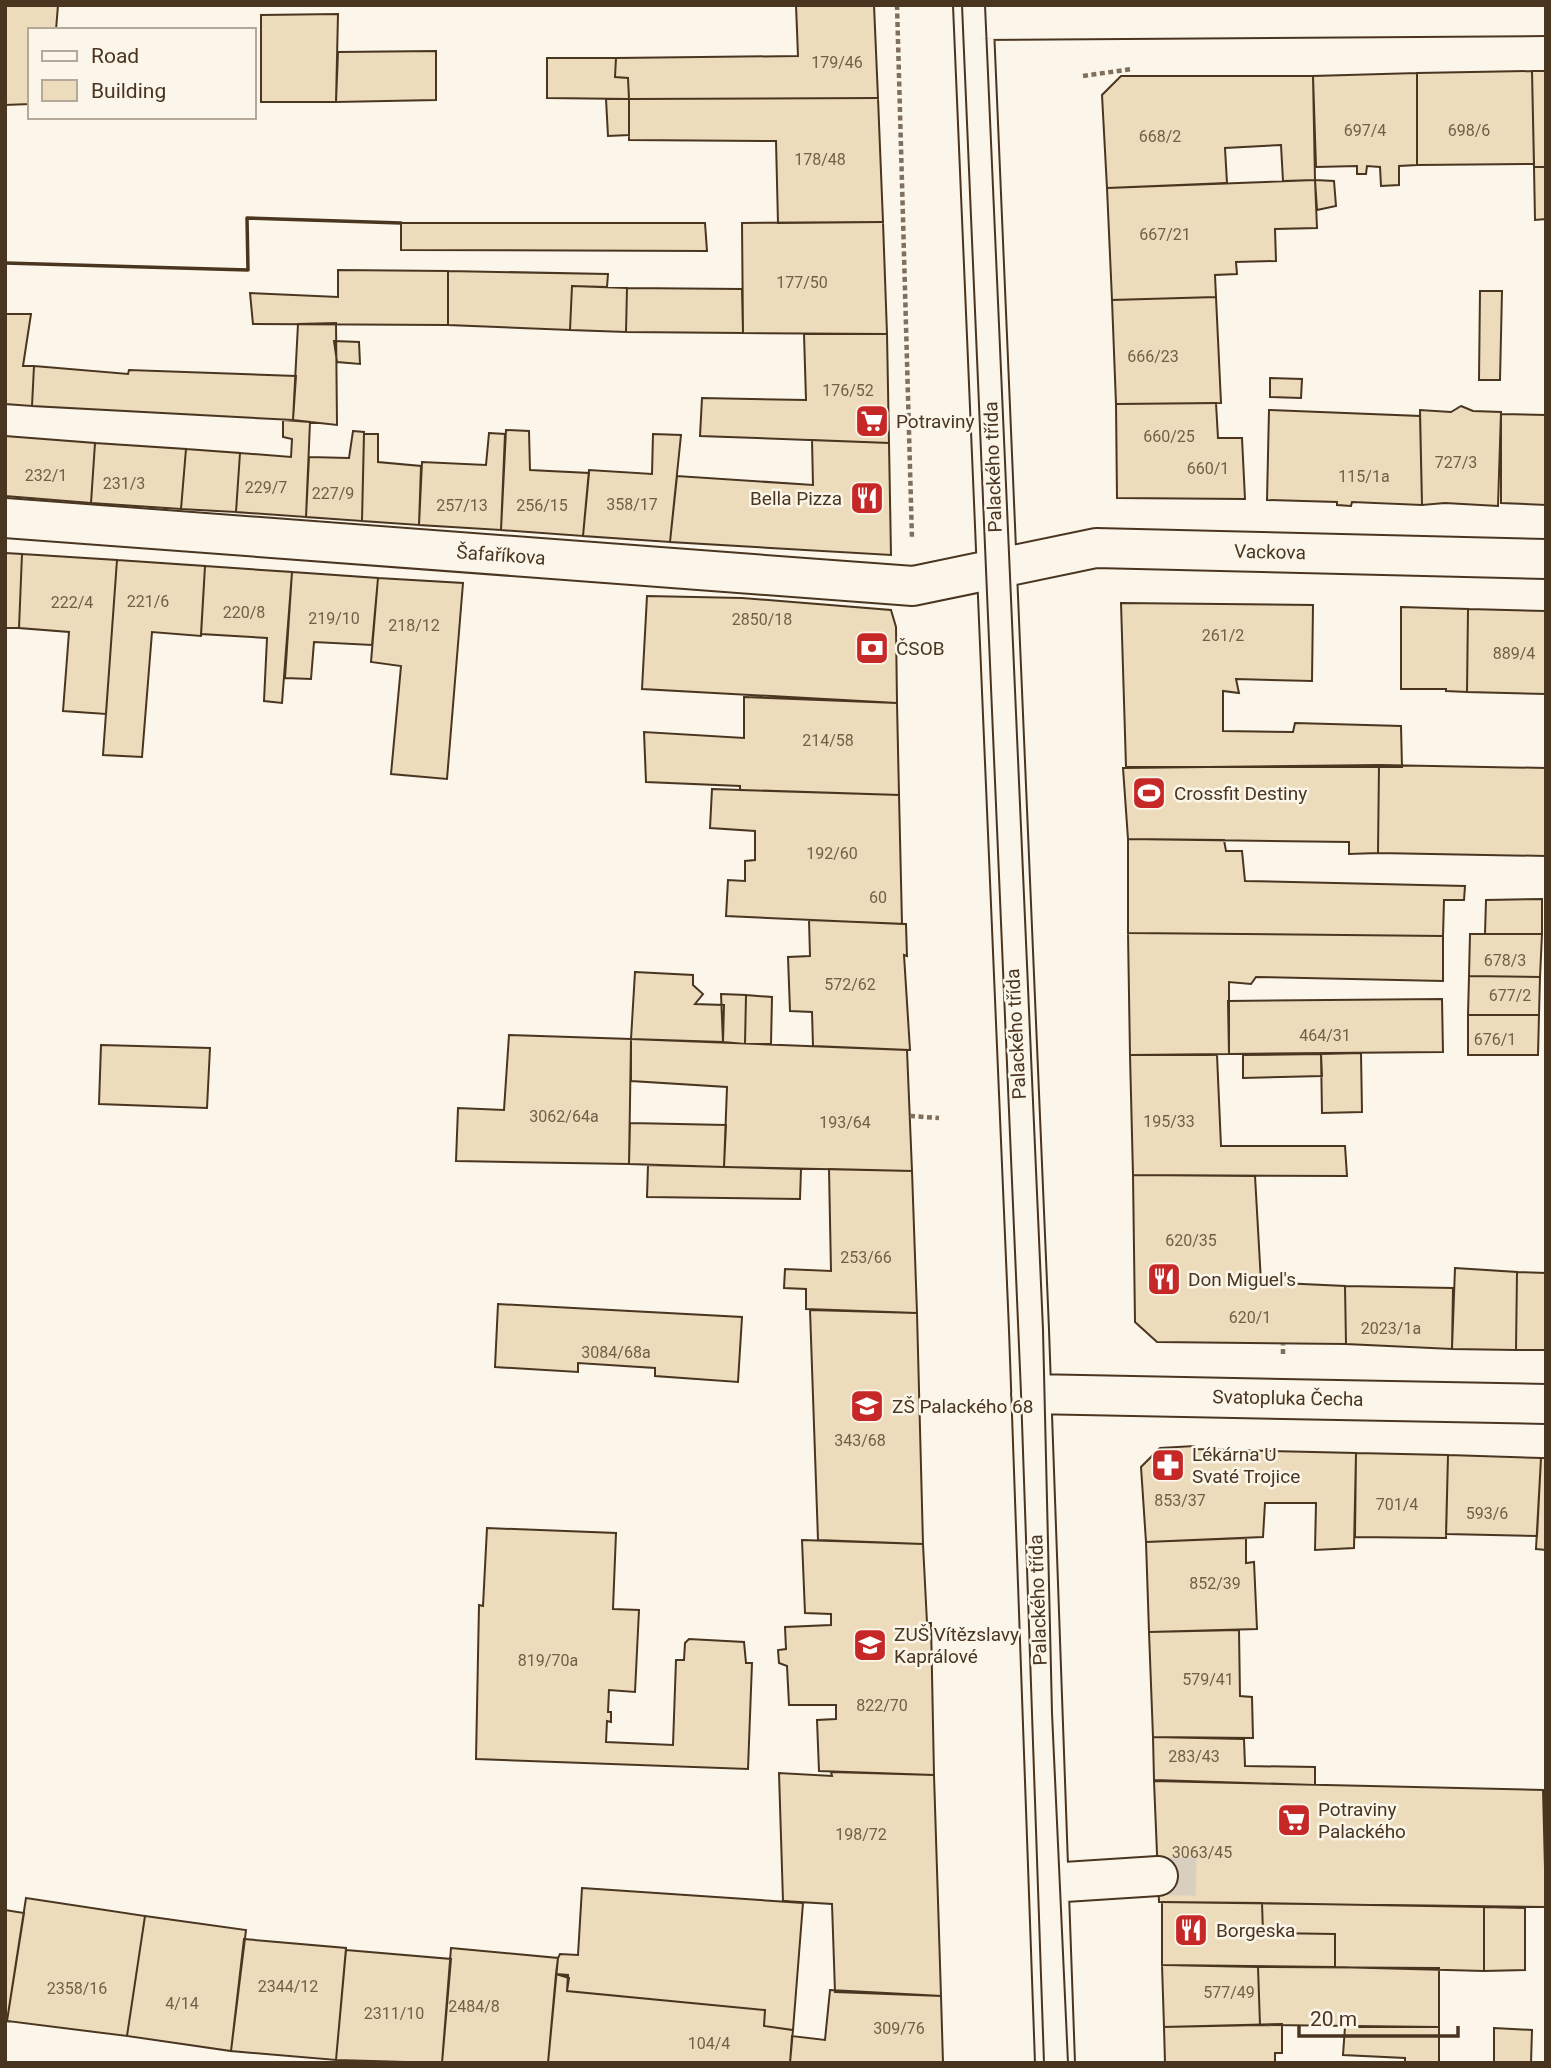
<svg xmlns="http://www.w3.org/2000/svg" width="1551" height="2068" font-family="Roboto,sans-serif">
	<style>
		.building { fill: #ecdcbc; stroke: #4a3520; stroke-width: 2 }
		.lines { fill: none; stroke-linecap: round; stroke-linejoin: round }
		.minor-tunnel { stroke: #d8cfc1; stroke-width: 38; stroke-dasharray: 38 19; stroke-linecap: butt }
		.minor-casing { stroke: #4a3520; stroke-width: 42 }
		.path { stroke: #7f6f5c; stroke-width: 4.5; stroke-dasharray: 5 3.5; stroke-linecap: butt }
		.minor { stroke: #fbf6e9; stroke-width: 38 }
		.tram { stroke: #4a3520; stroke-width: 2 }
		.wall { stroke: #4a3520; stroke-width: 3.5 }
		.labels { text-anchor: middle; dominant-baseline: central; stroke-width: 5; stroke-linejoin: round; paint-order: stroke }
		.number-label { font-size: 16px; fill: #725f47 }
		.poi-label { font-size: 19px; fill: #4a3520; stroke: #fbf6e9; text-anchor: start }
		.street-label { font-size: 19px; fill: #4a3520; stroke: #fbf6e9 }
	</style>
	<rect width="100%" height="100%" fill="#fbf6e9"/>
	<path class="building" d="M5 5H58L56 30H30V104L5 105Z
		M796 5H874L878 98 629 99 628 78 615 77 616 58 798 56Z
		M338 14 336 102H261V15Z
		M436 51V100L336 102 338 52Z
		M547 58H616L615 77 628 78 629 99 547 98Z
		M1532 71H1546V167H1534Z
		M1532 71 1534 164 1417 165V73Z
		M1417 73V165L1399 166V185L1381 186 1380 167 1367 166 1366 174H1357V166L1316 167 1313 76Z
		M1121 76H1313L1315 180 1283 181 1281 145 1225 148 1227 183 1107 188 1102 95Z
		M878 98 883 222 778 223 776 141 629 140V99Z
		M606 99H629V135L608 136Z
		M1534 167H1546V219L1535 220Z
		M1315 180 1317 228 1275 229 1276 261 1236 262 1237 274 1215 275 1216 297 1112 300 1107 188Z
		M1315 180 1334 181 1336 206 1317 210Z
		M883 222 887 334 743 333 742 223Z
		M401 223H705L707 251 401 250Z
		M338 270 448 271V325L253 324 250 293 338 297Z
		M448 271 608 274 607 287 572 286 570 330 448 325Z
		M572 286 627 288 626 332 570 330Z
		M627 288 742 289 743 333 626 332Z
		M1480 291H1502L1500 380H1479Z
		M1216 297 1221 403 1116 404 1112 300Z
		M5 314H31L23 366H34L32 406 5 404Z
		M336 323 337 425 293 420 298 324Z
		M804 334H887L889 443 700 436 702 398 806 400Z
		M334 341 359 342 360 364 337 362Z
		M34 366 128 374 129 370 296 376 293 420 32 406Z
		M1270 378 1302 379 1301 398 1270 397Z
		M1216 403 1218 438H1242L1245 499 1117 498 1116 404Z
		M1461 406 1473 411 1501 412 1498 506 1445 503 1422 505 1420 410 1451 412Z
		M1269 410 1420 416 1422 505 1352 502 1351 506 1337 505V502L1267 500Z
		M1501 414 1546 415V505L1501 503Z
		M283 420 310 422 306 517 236 512 240 453 291 457 292 439 283 437Z
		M506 430 529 431 530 470 589 473 583 536 501 530Z
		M353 431 364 432 362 521 306 517 309 457 349 458Z
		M489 433 505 434 501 530 419 525 422 462 486 465Z
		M364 434H378V462L421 466 419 525 362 521Z
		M653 434 681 435 670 542 583 536 589 470 652 474Z
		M5 436 95 443 91 503 5 496Z
		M812 440 889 443 891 555 670 542 677 476 813 485Z
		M95 443 186 449 181 509 91 503Z
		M186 449 240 453 236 512 181 509Z
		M5 553 22 554 19 628H5Z
		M22 554 117 560 106 714 63 711 69 632 19 628Z
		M117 560 205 566 201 636 152 632 142 757 103 755Z
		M205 566 292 572 282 703 264 701 267 638 201 634Z
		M292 572 378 578 372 645 314 642 311 679 285 678Z
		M378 578 463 583 447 779 391 774 401 666 371 662Z
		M647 596 742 598 891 610 896 627 897 703 642 689Z
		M1121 603 1313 605 1312 681 1236 679 1239 693 1223 691V731L1293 732 1295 723 1401 726 1402 767H1126Z
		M1401 607 1468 609 1467 692 1446 691V689H1401Z
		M1468 609 1546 611V694L1467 692Z
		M744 697 897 703 899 795 740 790V786L646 782 644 732 744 738Z
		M1379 765 1378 853 1349 854V842L1128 839 1123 768Z
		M1379 765 1546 768V856L1378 853Z
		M712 789 899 795 902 924 726 916 728 880 745 881V861L755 860V831L710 828Z
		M1128 839 1224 840 1226 851H1242L1245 881 1465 886 1464 900H1444L1443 936 1128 933Z
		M1542 899V934H1485L1486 900Z
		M809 920 906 924 907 956 904 955 910 1050 813 1046 812 1012 790 1011 788 957 810 956Z
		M1128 933 1443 936V981L1256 977 1251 984 1229 982V1054L1130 1055Z
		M1470 934H1542L1540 977 1469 976Z
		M635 972 693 975V985L703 994 695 1004 724 1005 723 1042 631 1039Z
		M1469 976 1540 977 1539 1015H1468Z
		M721 994 746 995 745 1044 723 1042Z
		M746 995 772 997 771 1044H745Z
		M1442 999 1443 1052 1229 1054 1228 1001Z
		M1468 1015H1539L1538 1055H1468Z
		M509 1035 631 1039 629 1164 456 1161 458 1108 504 1110Z
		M631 1039 907 1050 912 1171 724 1167 727 1087 631 1081Z
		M101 1045 210 1048 207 1108 99 1104Z
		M1361 1053 1362 1112 1322 1113 1321 1054Z
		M1321 1054 1322 1076 1243 1078V1055Z
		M1130 1055H1217L1221 1146H1345L1347 1176 1133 1175Z
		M630 1123 726 1125 724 1167 629 1164Z
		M648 1165 801 1169 800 1199 647 1197Z
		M829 1169 912 1171 917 1313 806 1309V1289L784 1288 785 1269 831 1271Z
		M1133 1175 1255 1176 1261 1282 1345 1286 1346 1344 1157 1342 1135 1322Z
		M1455 1268 1517 1272 1516 1350 1452 1349Z
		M1517 1272 1546 1273V1350H1516Z
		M1345 1286 1453 1288 1452 1349 1346 1344Z
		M498 1304 742 1317 738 1382 655 1376V1368L578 1363V1372L495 1367Z
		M810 1310 917 1313 923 1544 818 1540Z
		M1194 1446V1449L1356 1453 1354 1548 1315 1550 1316 1503H1265L1263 1537 1146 1542 1141 1467 1160 1448Z
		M1356 1453 1448 1455 1446 1538 1355 1537Z
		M1448 1455 1541 1458 1537 1536 1446 1534Z
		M1541 1458H1546V1550L1536 1549Z
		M487 1528 616 1533 613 1609 639 1610 635 1692 609 1690 608 1712H611V1722L607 1721 606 1742 673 1745 676 1660H684L685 1643 689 1639 744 1642 746 1663H752L748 1769 476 1759 479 1605 483 1606Z
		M1246 1538V1563L1254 1562 1257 1629 1149 1632 1146 1542Z
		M802 1540 923 1544 927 1623H931L934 1775 819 1771 817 1720 836 1719V1705H789L787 1666 779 1663 778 1650 786 1649 785 1627 831 1625V1614L805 1613Z
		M1239 1630 1240 1696 1252 1697 1253 1738 1153 1737 1149 1632Z
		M1153 1737 1244 1739 1245 1766 1315 1767V1785L1154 1780Z
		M831 1772 934 1775 941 1996 835 1992 832 1904 783 1901 779 1773 832 1776Z
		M1154 1781 1543 1790 1546 1907 1159 1902Z
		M582 1888 803 1903 793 2030 764 2026 765 2010 567 1991 569 1978 556 1974 558 1958 560 1954 578 1955Z
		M26 1898 145 1916 127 2036 7 2021Z
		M1162 1902 1262 1903 1263 1933 1335 1934V1967L1162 1965Z
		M1262 1903 1484 1907V1971L1335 1967V1934L1263 1933Z
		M1484 1907 1525 1908V1970L1484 1971Z
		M5 1910 24 1913 7 2021 5 2020Z
		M145 1916 246 1930 231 2051 127 2036Z
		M244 1939 346 1948 336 2060 231 2051Z
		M451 1948 558 1958 548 2063H442Z
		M346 1950 451 1959 442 2063 336 2060Z
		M1162 1965 1258 1967 1260 2025 1164 2027Z
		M1258 1967 1439 1968V2027L1260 2025Z
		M556 1974 568 1975 567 1991 765 2010 764 2026 793 2030 790 2063H548Z
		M830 1990 941 1996 943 2063H790L792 2036 825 2040Z
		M1282 2024V2053H1275V2063H1165L1164 2027Z
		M1345 2027H1439V2063H1405V2058L1343 2055Z
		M1494 2028 1532 2030 1531 2063H1494Z"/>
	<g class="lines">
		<path class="minor-tunnel" d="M1158 1876 1202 1877"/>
		<g class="minor-casing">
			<path id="minor" d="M973 5 1029 1330 1055 2063
				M974 20 1546 16
				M5 518 913 586 1096 548 1546 559
				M1031 1394 1546 1404
				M1049 1883 1158 1876"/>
		</g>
		<path class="path" d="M897 5 912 539
			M1083 76 1132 69
			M910 1116 939 1118
			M1283 1354V1344"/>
		<use href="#minor" class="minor"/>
		<path class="tram" d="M962 5 1021 1393 1044 2063
			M985 5 1043 1330 1052 1713 1068 2063"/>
		<path class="wall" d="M5 263 248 270 247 218 401 223"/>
	</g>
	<defs>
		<g id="supermarket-square" transform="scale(1.75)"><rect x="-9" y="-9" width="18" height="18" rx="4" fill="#c62828" stroke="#fbf6e9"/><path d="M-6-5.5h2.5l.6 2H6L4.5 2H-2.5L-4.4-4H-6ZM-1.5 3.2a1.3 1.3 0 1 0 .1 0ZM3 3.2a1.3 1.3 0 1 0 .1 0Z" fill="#fff"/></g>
		<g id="restaurant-square" transform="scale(1.75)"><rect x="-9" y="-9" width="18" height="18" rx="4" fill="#c62828" stroke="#fbf6e9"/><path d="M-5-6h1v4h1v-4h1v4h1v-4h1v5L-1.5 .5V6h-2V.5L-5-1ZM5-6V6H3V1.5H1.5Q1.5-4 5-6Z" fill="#fff"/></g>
		<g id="bank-square" transform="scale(1.75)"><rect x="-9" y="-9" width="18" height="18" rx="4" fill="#c62828" stroke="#fbf6e9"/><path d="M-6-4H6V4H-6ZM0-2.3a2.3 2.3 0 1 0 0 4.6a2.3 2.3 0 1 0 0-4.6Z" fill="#fff"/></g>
		<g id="stadium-square" transform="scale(1.75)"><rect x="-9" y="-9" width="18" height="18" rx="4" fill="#c62828" stroke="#fbf6e9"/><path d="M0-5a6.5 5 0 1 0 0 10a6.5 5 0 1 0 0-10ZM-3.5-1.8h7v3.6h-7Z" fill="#fff"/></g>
		<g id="school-square" transform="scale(1.75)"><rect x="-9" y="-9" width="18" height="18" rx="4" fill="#c62828" stroke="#fbf6e9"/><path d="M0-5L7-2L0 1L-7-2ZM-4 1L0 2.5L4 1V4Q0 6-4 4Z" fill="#fff"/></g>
		<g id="pharmacy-square" transform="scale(1.75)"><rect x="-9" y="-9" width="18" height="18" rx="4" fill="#c62828" stroke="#fbf6e9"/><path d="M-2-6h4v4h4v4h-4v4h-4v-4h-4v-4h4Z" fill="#fff"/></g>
	</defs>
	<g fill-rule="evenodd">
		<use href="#supermarket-square" x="872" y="421"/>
		<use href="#restaurant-square" x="867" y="498"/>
		<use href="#bank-square" x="872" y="648"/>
		<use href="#stadium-square" x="1149" y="793"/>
		<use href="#restaurant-square" x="1164" y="1279"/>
		<use href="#school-square" x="867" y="1406"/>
		<use href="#pharmacy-square" x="1168" y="1465"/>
		<use href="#school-square" x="870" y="1645"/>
		<use href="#supermarket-square" x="1294" y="1820"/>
		<use href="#restaurant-square" x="1191" y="1930"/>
	</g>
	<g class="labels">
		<g class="number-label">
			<text x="837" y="62">179/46</text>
			<text x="1365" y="130">697/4</text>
			<text x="1469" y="130">698/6</text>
			<text x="1160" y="136">668/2</text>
			<text x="820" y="159">178/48</text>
			<text x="1165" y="234">667/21</text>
			<text x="802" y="282">177/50</text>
			<text x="1153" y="356">666/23</text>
			<text x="848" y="390">176/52</text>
			<text x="1169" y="436">660/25</text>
			<text x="1456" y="462">727/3</text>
			<text x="1208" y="468">660/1</text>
			<text x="46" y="475">232/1</text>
			<text x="1364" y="476">115/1a</text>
			<text x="124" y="483">231/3</text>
			<text x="266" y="487">229/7</text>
			<text x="333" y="493">227/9</text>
			<text x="632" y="504">358/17</text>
			<text x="462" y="505">257/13</text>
			<text x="542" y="505">256/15</text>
			<text x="148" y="601">221/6</text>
			<text x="72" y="602">222/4</text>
			<text x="244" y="612">220/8</text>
			<text x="334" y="618">219/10</text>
			<text x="762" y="619">2850/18</text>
			<text x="414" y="625">218/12</text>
			<text x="1223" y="635">261/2</text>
			<text x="1514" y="653">889/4</text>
			<text x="828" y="740">214/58</text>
			<text x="832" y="853">192/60</text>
			<text x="878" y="897">60</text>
			<text x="1505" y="960">678/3</text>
			<text x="850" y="984">572/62</text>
			<text x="1510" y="995">677/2</text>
			<text x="1325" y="1035">464/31</text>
			<text x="1495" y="1039">676/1</text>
			<text x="564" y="1116">3062/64a</text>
			<text x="1169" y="1121">195/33</text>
			<text x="845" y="1122">193/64</text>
			<text x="1191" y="1240">620/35</text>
			<text x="866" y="1257">253/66</text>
			<text x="1250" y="1317">620/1</text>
			<text x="1391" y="1328">2023/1a</text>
			<text x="616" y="1352">3084/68a</text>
			<text x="860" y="1440">343/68</text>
			<text x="1180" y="1500">853/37</text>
			<text x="1397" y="1504">701/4</text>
			<text x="1487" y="1513">593/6</text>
			<text x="1215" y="1583">852/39</text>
			<text x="548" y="1660">819/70a</text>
			<text x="1208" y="1679">579/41</text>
			<text x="882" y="1705">822/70</text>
			<text x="1194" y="1756">283/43</text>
			<text x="861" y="1834">198/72</text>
			<text x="1202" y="1852">3063/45</text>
			<text x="288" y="1986">2344/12</text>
			<text x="77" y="1988">2358/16</text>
			<text x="1229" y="1992">577/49</text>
			<text x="182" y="2003">4/14</text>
			<text x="474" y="2006">2484/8</text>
			<text x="394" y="2013">2311/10</text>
			<text x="899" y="2028">309/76</text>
			<text x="709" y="2043">104/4</text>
		</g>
		<g class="poi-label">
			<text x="896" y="421">Potraviny</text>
			<text x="842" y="498" text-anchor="end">Bella Pizza</text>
			<text x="896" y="648">ČSOB</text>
			<text x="1174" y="793">Crossfit Destiny</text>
			<text x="1188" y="1279">Don Miguel's</text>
			<text x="892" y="1406">ZŠ Palackého 68</text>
			<text x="1192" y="1454">Lékárna U<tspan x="1192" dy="22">Svaté Trojice</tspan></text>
			<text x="894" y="1634">ZUŠ Vítězslavy<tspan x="894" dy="22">Kaprálové</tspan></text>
			<text x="1318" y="1809">Potraviny<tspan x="1318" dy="22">Palackého</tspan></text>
			<text x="1216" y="1930">Borgeska</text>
		</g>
		<g class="street-label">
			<text transform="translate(993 467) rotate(-92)">Palackého třída</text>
			<text transform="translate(1270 552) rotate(1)">Vackova</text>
			<text transform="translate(501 555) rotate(4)">Šafaříkova</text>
			<text transform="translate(1016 1034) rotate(-93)">Palackého třída</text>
			<text transform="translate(1288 1398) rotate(1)">Svatopluka Čecha</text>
			<text transform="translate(1038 1600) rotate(-92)">Palackého třída</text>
		</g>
	</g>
	<rect width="1551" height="2068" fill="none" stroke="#4a3520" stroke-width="14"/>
	<rect x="28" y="28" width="228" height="91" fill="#fbf6e9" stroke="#b4a999" stroke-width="2"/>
	<rect x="42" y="51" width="35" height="10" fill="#fbf6e9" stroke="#b4a999" stroke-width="2"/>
	<text x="91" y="63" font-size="21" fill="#4a3520">Road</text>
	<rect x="42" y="80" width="35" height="21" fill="#ecdcbc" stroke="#b4a999" stroke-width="2"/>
	<text x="91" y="98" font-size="21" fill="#4a3520">Building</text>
	<path d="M1299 2026v10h159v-10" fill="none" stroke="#4a3520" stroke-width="3.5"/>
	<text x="1310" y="2026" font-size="21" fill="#4a3520" stroke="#fbf6e9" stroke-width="5" paint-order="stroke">20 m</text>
</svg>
